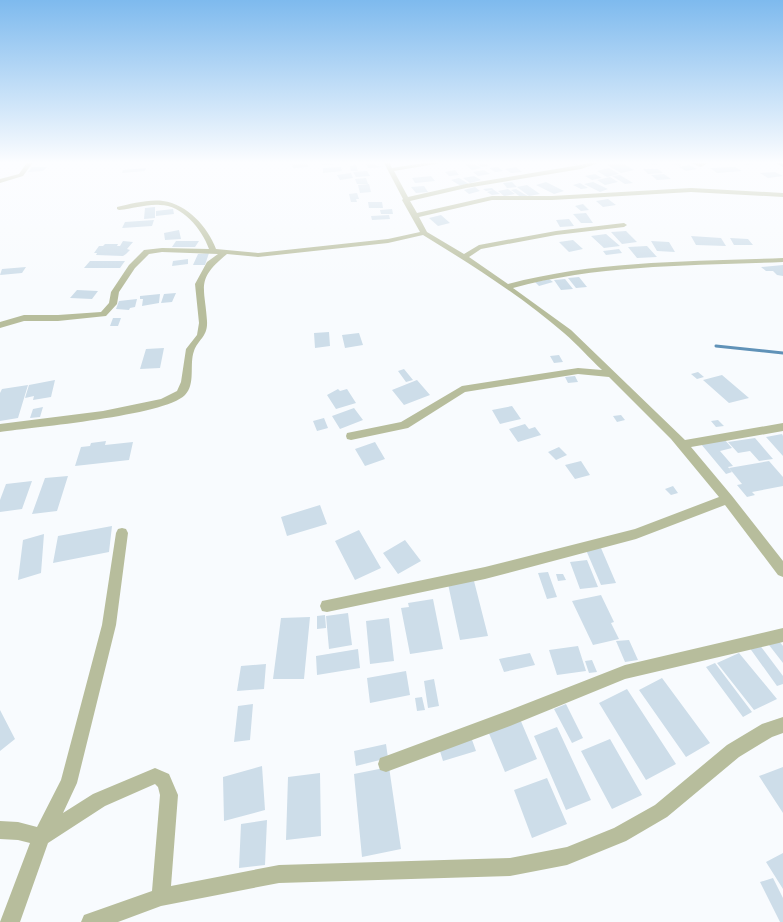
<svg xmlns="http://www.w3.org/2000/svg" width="783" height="922" font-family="'Source Sans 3',sans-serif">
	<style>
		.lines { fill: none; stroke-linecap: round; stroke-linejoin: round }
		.stream { stroke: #6092b8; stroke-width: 3 }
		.building { fill: #cddde9 }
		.street { fill: #b7bd9c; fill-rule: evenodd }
	</style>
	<rect width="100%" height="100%" fill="#f8fbfe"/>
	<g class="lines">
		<path class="stream" d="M716 346 783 353"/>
	</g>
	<path class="building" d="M321 161H333V165H321Z
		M373 161 377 166 384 167 368 168 366 163Z
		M473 161H481L488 166 482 167Z
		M590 161 575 165 570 162 572 161Z
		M645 161H659L663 163 653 165Z
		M672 161H683L685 162 680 166 670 163Z
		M739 161H762V162L747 165Z
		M307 162 308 167 293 168 292 164Z
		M471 162 481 168 472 170 463 163Z
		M620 162 634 170 621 173 607 165Z
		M356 165 358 171H351L350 166Z
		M689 165 697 169 686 171 679 167Z
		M32 167H47L43 171 28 172Z
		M341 167 342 171 323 173V168Z
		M498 167 503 171 495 172 489 168Z
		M516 167 522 172 511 173 505 169Z
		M735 167 742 171 717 173 710 168Z
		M146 168 145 171 122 173 123 170Z
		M609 168 619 174 607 177 597 171Z
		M643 169H658L663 173 648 174Z
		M455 170 459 175 449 176 445 172Z
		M484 170 490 174 478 176 473 172Z
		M367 171 370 176 356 177 353 172Z
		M775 172 783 176 768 178 760 173Z
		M351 173 353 178 340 180 337 175Z
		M595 174 602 178 592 180 585 176Z
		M664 174 671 179 657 180 651 175Z
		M620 175 633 183 625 184 612 176Z
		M431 176 435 181 415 183 412 178Z
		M474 176 481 180 470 183 463 178Z
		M610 177 618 182 605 185 597 180Z
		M366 178 368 184H357L355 179Z
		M459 178 469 184 461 186 451 180Z
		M512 182 517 187 507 188 503 183Z
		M546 182 564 191 554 194 536 185Z
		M593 182 608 189 600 192 584 184Z
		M580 183 588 188 581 189 573 185Z
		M369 184 371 192 360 193 358 185Z
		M527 185 540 194 529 196 517 187Z
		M424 186 428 192 416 193 411 187Z
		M475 187 480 191 469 194 464 190Z
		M492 188 494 190 500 194 492 195 487 192 493 190 486 191 483 189Z
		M508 189 515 194 504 196 498 191Z
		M516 189 524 194 528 196 522 198 511 190Z
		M357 193 359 199H356L357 202H351L349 194Z
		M608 199 616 205 603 207 596 201Z
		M368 202H382L383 208H369Z
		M583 204 589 210 581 211 575 206Z
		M155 207V218L144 219 145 208Z
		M173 209 174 214 156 216V211Z
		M392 209 393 214H381L380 210Z
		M586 213 593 223H581L573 214Z
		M389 215 390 219 372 220 371 216Z
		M441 215 450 223 438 226 429 218Z
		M569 219 574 226 560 227 556 220Z
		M154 220 152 226 122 228 125 222Z
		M179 230 181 239 165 240 164 233Z
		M626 231 637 242 622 244 611 232Z
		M606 234 620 246 604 248 591 236Z
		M691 236 721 238 726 246 696 245Z
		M730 238 748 239 753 245H734Z
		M573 240 583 249 569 252 559 242Z
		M123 241 133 242 127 249 130 250 126 254 123 256 96 255 97 253H94L99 246H103L105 244H118L117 246H120Z
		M176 241H199L195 247H172Z
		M651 241 669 242 675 252 657 251Z
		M647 246 657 257 637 258 628 247Z
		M619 249 622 253 606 255 603 251Z
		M209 253 205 265H193L198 254Z
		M188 259V264L172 266 173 261Z
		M90 261H125L120 268H84Z
		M783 265V276L777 275 773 271H766L761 267Z
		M26 267 22 273 0 275 2 269Z
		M579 277 587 287 576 288 568 278Z
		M549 279 553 282 539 286 535 282Z
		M565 279 573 289 561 290 554 280Z
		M77 290 98 291 92 299 70 298Z
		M176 293 172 302 161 303 164 294Z
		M160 294 159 303 142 306 143 299H140V296Z
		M137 299 135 307 130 308 129 310 116 309 119 301Z
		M113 318H121L118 326H110Z
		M329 332 330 346 315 348 314 333Z
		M359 333 363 345 345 348 342 335Z
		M164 348 160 368 140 369 146 349Z
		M559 355 563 362 554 363 550 356Z
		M404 369 413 380 406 382 398 371Z
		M698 372 704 377 697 379 691 374Z
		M722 375 749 398 729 403 703 380Z
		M575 376 578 382 568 383 565 377Z
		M55 380 51 397 33 400 34 396 25 398 29 385Z
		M417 380 430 395 404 405 392 390Z
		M28 385 18 418 0 421V393L2 389Z
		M338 389 340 391 347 389 356 403 336 409 327 395Z
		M512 406 521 419 500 424 492 410Z
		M43 407 40 417 30 418 33 409Z
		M354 408 363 420 340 429 332 416Z
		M621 415 625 420 617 422 613 416Z
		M324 418 328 428 317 431 313 421Z
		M718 420 724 426 716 427 711 421Z
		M525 424 529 429 535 427 541 435 518 442 509 429Z
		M782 434 783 436V456L766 437Z
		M755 438 773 459 759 461 750 451 738 453 728 442Z
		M724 439 732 448 720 451 733 466 728 467 732 472 726 474 701 444Z
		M106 441 105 445 133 442 129 460 75 466 81 447 90 446 91 443Z
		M375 442 385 459 365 466 355 449Z
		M559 447 567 455 556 460 548 452Z
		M581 461 590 475 575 479 565 465Z
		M769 461 783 477V486L752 492 755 495 747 497 737 485 742 484 729 468Z
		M68 476 57 511 32 514 45 478Z
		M32 481 22 509 0 512V500L6 484Z
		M673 486 678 493 671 495 665 489Z
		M320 505 327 524 287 536 281 517Z
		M112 526 109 552 53 563 58 536Z
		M359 530 381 568 355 580 335 541Z
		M44 534 41 573 18 580 23 540Z
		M405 540 421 561 398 574 383 553Z
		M601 548 616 583 601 585 586 550Z
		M587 560 598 587 580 589 570 562Z
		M548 572 557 597 547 599 538 573Z
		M556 574H563L566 580 558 581Z
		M474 581 488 636 460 640 448 584Z
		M601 595 614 622 611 623 619 639 593 645 572 601Z
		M433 599 443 649 410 654 401 608 409 607 408 603Z
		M348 613 352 645 329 649 326 616Z
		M325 615 326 628 317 629V616Z
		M310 617 304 679H273L281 618Z
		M389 618 394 661 370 664 366 621Z
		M629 640 638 660 625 662 616 641Z
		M779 641 783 646V663L769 645Z
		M759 644 783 676V684L777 686 749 647Z
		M578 646 586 671 557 675 549 650Z
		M358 649 360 668 317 675 316 656Z
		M530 653 535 665 504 672 499 659Z
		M739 653 777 699 754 710 717 663Z
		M592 660 597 672 589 673 585 661Z
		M715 663 752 712 743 717 706 667Z
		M266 664 264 689 237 691 241 666Z
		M406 671 410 695 370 703 367 678Z
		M662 678 710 743 686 757 639 690Z
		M434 679 439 706 428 708 424 681Z
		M627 689 676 764 646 780 599 703Z
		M422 697 425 710 417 711 415 698Z
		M253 704 250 740 234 742 238 706Z
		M566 704 583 738 572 743 554 709Z
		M0 710 15 739 0 751Z
		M520 719 537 759 505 772 488 731Z
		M557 727 591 800 566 810 534 736Z
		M471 737 476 751 443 761 439 748Z
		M610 739 642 795 612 809 581 751Z
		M386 744 388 758 356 766 354 751Z
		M262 766 265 810 224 821 223 777Z
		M389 767 401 849 362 857 354 774Z
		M783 767V813L759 776Z
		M320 773 321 836 286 840 288 777Z
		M547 778 567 824 532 838 514 790Z
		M267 820 265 865 239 868 241 824Z
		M783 853V889L766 862Z
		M773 878 783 898V922H780L760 882Z"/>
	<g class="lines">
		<path class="street" d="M28 161H34L23 176 0 183V179L19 174Z
			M247 161H286L283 163Z
			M383 161H389L392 168 436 161H453L394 171 408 197 466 184 580 165 594 161H604L581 169 466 188 410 201 417 213 492 196H552L691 188 783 193V197L691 192 552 200H492L419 217 427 232 464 254 479 245 556 231 624 223 627 225 624 227 556 235 481 249 469 257 508 284C598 260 690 262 783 258V262C692 266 601 264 513 288L571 330 685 440 783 423V431L691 447 732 496 783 561V577L778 575 725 505 636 539 485 579 327 612 322 611 320 606 322 601 327 600 485 567 635 529 719 497 671 439 609 377 578 374 465 392 408 428 351 440 347 439 346 436 347 433 401 422 462 386 578 368 602 370C589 358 578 345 564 333 521 296 472 265 423 235L388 243 258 257 227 254C195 280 205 287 207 321 208 337 198 339 194 351 189 364 196 384 185 395 164 416 34 427 0 432V424L103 411 161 399 177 391 181 382 186 349 197 335 199 323 195 284 207 262 218 254 162 252 149 254 135 268 119 292 117 304 106 316 58 321H24L0 328V322L24 315H58L101 312 109 303 111 292 129 265 144 250 162 248 209 249C202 229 182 205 160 205 146 204 133 209 119 210L117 209V207C130 204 149 199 163 201 187 204 208 227 216 249L258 253 388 239 420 232 402 200 403 199Z
			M685 161 701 163 712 161 701 167Z
			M773 161 783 163V167Z
			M122 528 126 529 128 533 116 625 77 783 63 813 93 794 155 768 169 774 178 795 171 886 279 865 510 858 567 847 614 828 655 805 727 745 762 724 783 717V733L772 737 739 757 667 817 626 841 567 865 510 876 279 883 161 906 118 922H81L84 915 152 891 160 795 158 787 155 784 105 806 48 843 20 922H0L30 843 18 840 0 839V821L18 822 37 827 61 780 102 625 116 533 118 529Z
			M783 628V642L625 679 510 726 386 772 380 770 378 764 380 758 386 756 510 710 625 665Z"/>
	</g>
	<linearGradient id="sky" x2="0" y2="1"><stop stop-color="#7ebaee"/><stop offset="0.56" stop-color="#fcfdff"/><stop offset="1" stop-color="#fcfdff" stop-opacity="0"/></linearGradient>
	<rect width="783" height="290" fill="url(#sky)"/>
</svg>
